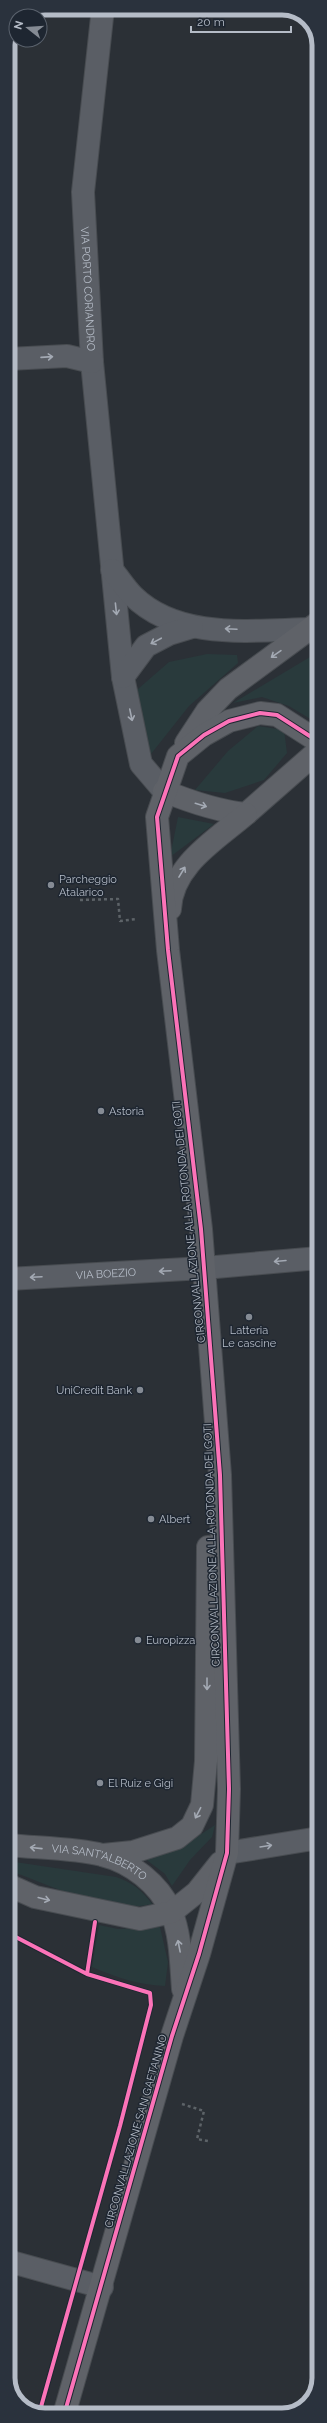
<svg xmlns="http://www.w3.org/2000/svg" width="327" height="2423" font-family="Raleway,sans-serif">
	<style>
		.green { fill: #293a3c }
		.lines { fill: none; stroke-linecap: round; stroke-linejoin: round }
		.street-casing { stroke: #484c51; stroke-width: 24 }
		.secondary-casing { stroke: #484c51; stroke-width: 24 }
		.path { stroke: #5d6368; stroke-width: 2.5; stroke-dasharray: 3 3; stroke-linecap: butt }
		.street { stroke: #5a5e65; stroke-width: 22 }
		.secondary { stroke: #5f6268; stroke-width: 22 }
		.cycleway-casing { stroke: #1e2631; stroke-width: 6 }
		.cycleway { stroke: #fb73b8; stroke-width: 4 }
		.oneway { stroke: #a3a9b3 }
		.oneway2 { stroke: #a4aab4 }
		.poi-dot { fill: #858b94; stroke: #1e2631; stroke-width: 1.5 }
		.labels { text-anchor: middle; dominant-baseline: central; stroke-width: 3; stroke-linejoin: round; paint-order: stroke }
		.street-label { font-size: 11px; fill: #b5bcc7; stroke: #1e2631 }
		.poi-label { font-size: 11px; fill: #b5bcc7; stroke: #1e2631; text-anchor: start }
		.rim { fill: none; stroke: #b5bcc7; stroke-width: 5 }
	</style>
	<rect width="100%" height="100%" fill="#2b3036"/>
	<path class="green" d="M207 654 237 655 238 663 189 706 151 754 137 716 138 689 169 662Z
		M315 654 319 655 317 723 289 706 262 697 233 703Z
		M258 726 284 730 287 753 264 780 225 793 195 790 228 751Z
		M178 817 214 824 170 857Z
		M215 1825 212 1837 190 1860 172 1886 165 1874 144 1858C174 1851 190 1842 215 1825Z
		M8 1861 116 1877C133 1883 142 1890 152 1904 108 1915 50 1885 8 1870Z
		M99 1925 118 1929 160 1927 168 1962 165 1986C138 1985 116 1977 92 1967Z"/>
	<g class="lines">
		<g class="street-casing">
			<g id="street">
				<path id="s1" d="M103 8 83 192 92 362 123 677 141 764 164 791"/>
				<path d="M8 359 67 356 92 362"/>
				<path d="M112 570C119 578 125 588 133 596 179 641 253 630 312 629"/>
				<path d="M123 677 146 646 169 634 192 627"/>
				<path id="s2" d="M8 1279 204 1268 319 1258"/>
				<path d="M227 1853 319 1838"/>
				<path d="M8 2261 102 2287"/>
			</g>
		</g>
		<g class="secondary-casing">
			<g id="secondary">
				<path d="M186 743 207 711 228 689 319 622"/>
				<path d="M164 791C191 802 217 811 246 814L319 750"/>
				<path d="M170 909C172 865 216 840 246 814"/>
				<path id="s3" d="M8 1845C36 1848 76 1848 102 1855 131 1862 159 1884 171 1911 181 1935 181 1964 183 1989"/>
				<path d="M103 1855 133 1852 177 1838 192 1826 202 1805 206 1761 208 1547"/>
				<path d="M8 1885 35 1897 140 1919 172 1912 197 1892 220 1863"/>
				<path d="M64 2415 172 2036 199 1954 227 1853 229 1789 220 1475 201 1229 168 950 157 817 178 756 204 735 229 721 260 713 277 715 319 742"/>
			</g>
		</g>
		<path class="path" d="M80 900 118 899 120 921 136 919
			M182 2104 204 2111 197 2139 208 2141"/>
		<use href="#street" class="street"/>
		<use href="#secondary" class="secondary"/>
		<g class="cycleway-casing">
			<path id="cycleway" d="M8 1933 87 1974
				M39 2414 120 2126 151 2005 150 1993 87 1974 95 1922
				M64 2415 172 2036 199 1954 227 1853 229 1789 220 1475 201 1229 168 950 157 817 178 756 204 735 229 721 260 713 277 715 319 742"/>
		</g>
		<use href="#cycleway" class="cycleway"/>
	</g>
	<defs><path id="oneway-shaft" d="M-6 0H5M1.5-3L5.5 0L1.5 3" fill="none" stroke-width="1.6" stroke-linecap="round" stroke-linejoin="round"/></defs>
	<g class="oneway">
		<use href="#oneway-shaft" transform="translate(47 357) rotate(-4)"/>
		<use href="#oneway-shaft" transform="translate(116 609) rotate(84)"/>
		<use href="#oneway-shaft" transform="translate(231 629) rotate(-177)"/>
		<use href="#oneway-shaft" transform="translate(156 641) rotate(152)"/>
		<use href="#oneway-shaft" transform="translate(131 715) rotate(78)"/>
		<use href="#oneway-shaft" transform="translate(280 1261) rotate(175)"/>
		<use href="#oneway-shaft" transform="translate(165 1271) rotate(177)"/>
		<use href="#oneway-shaft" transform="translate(36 1277) rotate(177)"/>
		<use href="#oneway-shaft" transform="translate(266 1846) rotate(-9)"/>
	</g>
	<g class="oneway2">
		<use href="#oneway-shaft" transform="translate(276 654) rotate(145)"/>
		<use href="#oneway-shaft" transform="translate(201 805) rotate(17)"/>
		<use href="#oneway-shaft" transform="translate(182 872) rotate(-59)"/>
		<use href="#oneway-shaft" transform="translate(207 1684) rotate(90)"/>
		<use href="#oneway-shaft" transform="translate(198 1813) rotate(117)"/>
		<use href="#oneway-shaft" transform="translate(36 1848) rotate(-174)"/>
		<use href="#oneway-shaft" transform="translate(44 1899) rotate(14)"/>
		<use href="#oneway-shaft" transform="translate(179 1946) rotate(-101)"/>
	</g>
	<g class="poi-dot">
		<circle cx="51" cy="885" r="4"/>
		<circle cx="101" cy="1111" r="4"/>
		<circle cx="249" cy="1317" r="4"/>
		<circle cx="140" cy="1390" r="4"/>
		<circle cx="151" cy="1519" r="4"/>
		<circle cx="138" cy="1640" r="4"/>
		<circle cx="100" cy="1783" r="4"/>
	</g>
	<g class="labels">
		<g class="street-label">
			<text stroke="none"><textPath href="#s1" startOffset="282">VIA PORTO CORIANDRO</textPath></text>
			<text transform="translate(189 1222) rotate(-96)">CIRCONVALLAZIONE ALLA ROTONDA DEI GOTI</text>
			<text stroke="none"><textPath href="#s2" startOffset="98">VIA BOEZIO</textPath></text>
			<text transform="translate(212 1545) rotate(-92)">CIRCONVALLAZIONE ALLA ROTONDA DEI GOTI</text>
			<text stroke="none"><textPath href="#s3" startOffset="94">VIA SANT'ALBERTO</textPath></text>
			<text transform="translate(136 2131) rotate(-74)">CIRCONVALLAZIONE SAN GAETANINO</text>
		</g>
		<g class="poi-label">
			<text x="59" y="879">Parcheggio<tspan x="59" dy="13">Atalarico</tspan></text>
			<text x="109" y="1111">Astoria</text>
			<text x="249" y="1330" text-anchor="middle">Latteria<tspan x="249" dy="13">Le cascine</tspan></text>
			<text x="132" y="1390" text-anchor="end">UniCredit Bank</text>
			<text x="159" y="1519">Albert</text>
			<text x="146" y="1640">Europizza</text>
			<text x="108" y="1783">El Ruiz e Gigi</text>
		</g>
	</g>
	<path d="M0 0H327V2423H0ZM45 15H282A30 30 0 0 1 312 45V2378A30 30 0 0 1 282 2408H45A30 30 0 0 1 15 2378V45A30 30 0 0 1 45 15Z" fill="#2a323d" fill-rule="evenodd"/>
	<path class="rim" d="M45 15H282A30 30 0 0 1 312 45V2378A30 30 0 0 1 282 2408H45A30 30 0 0 1 15 2378V45A30 30 0 0 1 45 15Z"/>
	<g transform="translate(28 28) rotate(287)"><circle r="19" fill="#1e2631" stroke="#5a626d"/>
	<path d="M0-3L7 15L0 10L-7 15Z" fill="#858b94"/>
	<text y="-6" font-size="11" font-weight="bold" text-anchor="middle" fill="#b5bcc7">N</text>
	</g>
	<path d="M191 26v6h100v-6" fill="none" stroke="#b5bcc7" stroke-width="2"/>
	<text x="197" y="26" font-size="12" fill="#b5bcc7" stroke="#1e2631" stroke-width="3" paint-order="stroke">20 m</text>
</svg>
